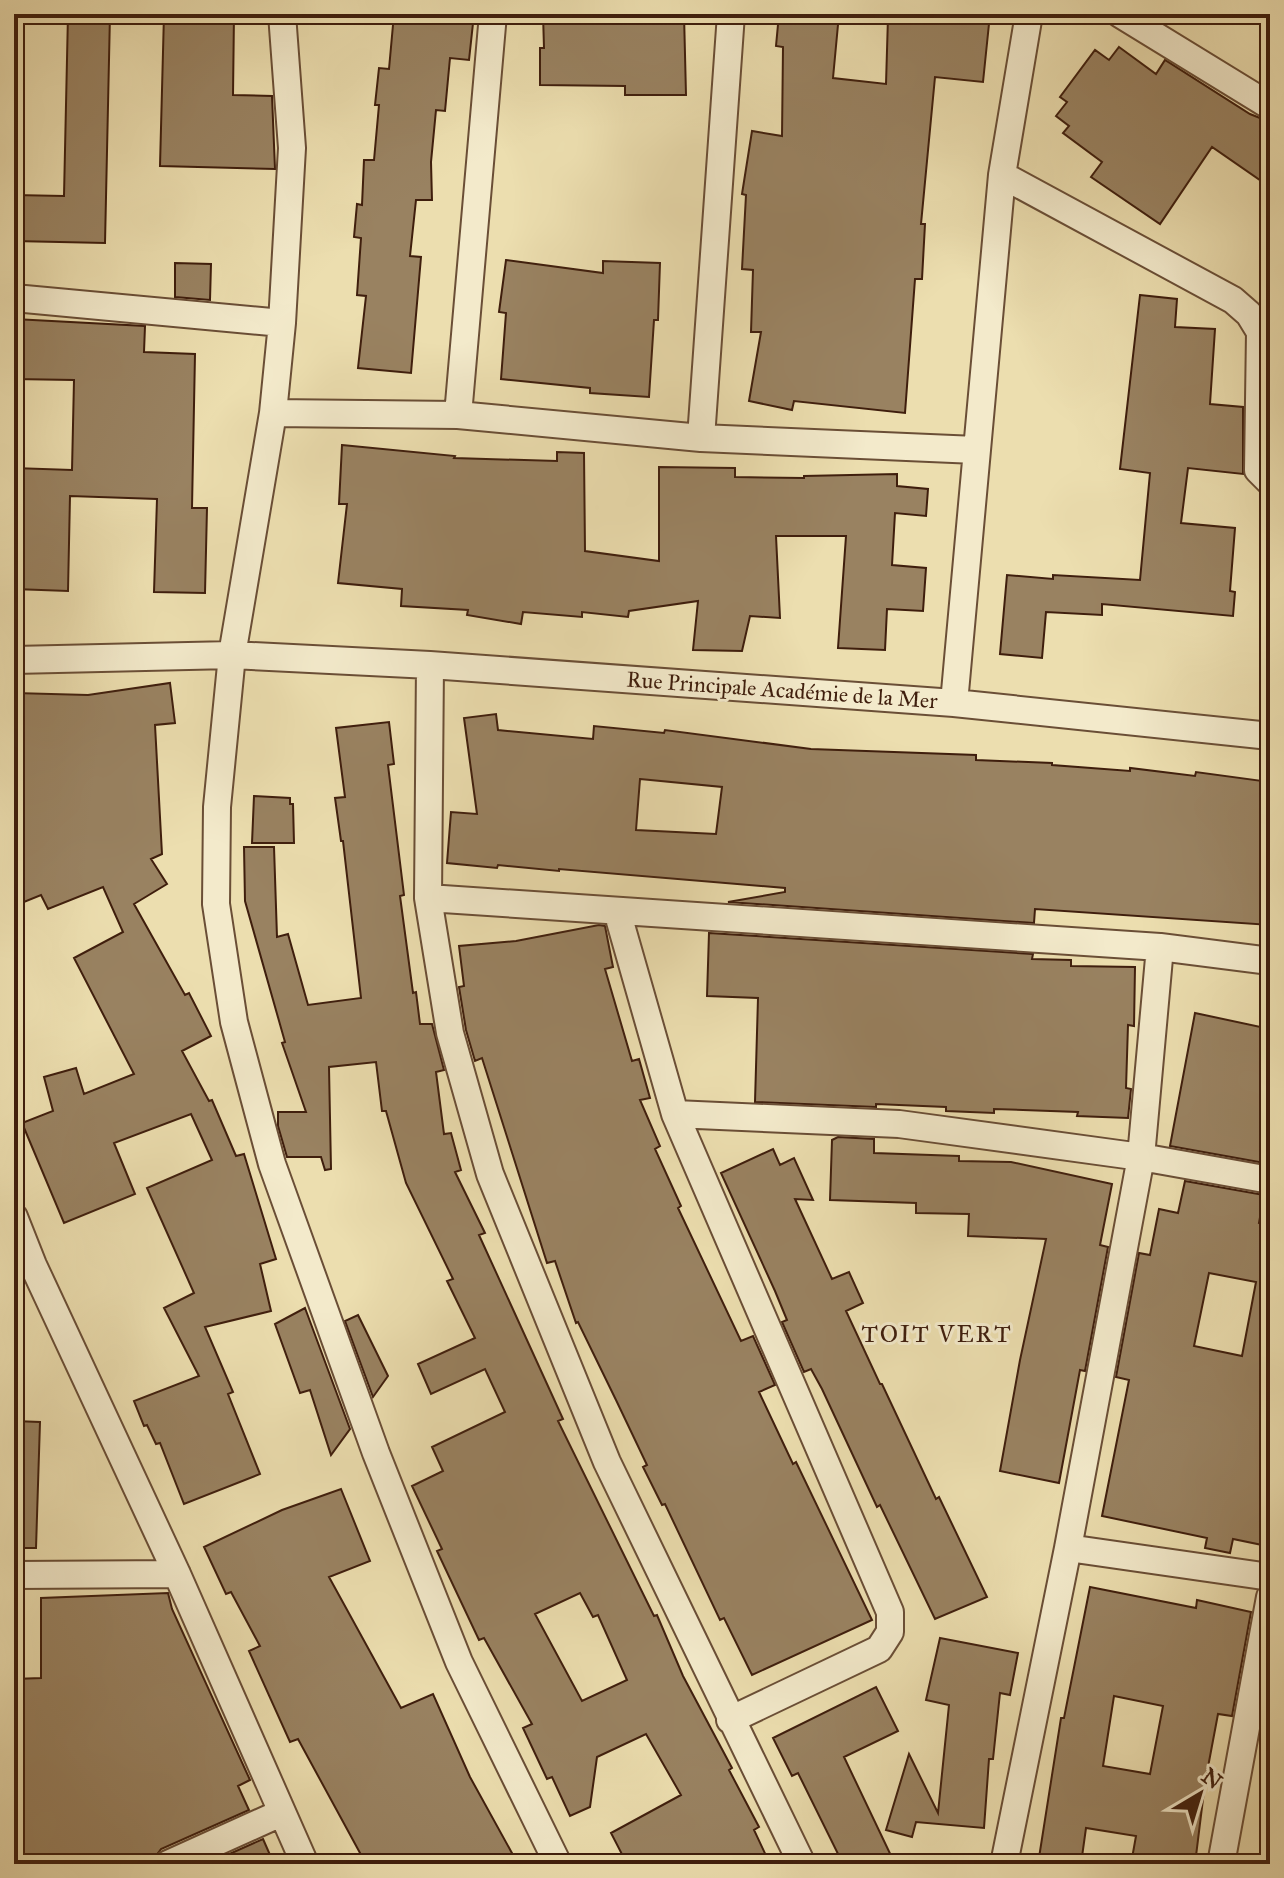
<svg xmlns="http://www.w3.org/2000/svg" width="1284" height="1878" font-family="'IM FELL Great Primer',serif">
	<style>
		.building { fill: #998261; stroke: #3f1e0d; stroke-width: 2; fill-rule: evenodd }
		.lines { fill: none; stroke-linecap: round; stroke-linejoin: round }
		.minor-casing { stroke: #6a4e36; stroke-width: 30 }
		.minor { stroke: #f3eacb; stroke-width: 26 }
		.labels { text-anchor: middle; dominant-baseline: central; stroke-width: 6; stroke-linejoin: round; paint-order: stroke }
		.street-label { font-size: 22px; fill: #3f1e0d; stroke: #f3eacb }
		.neighbourhood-label { font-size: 24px; letter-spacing: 2px; fill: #3f1e0d; stroke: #f3eacb }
	</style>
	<rect width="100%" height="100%" fill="#ecdeaf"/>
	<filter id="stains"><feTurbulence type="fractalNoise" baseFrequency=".0025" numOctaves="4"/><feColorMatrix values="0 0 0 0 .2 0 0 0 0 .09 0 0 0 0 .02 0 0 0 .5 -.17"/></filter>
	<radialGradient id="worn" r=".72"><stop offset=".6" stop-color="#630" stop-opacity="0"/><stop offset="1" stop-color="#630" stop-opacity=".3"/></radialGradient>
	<path class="building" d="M68 14H110L105 243 14 241V195L64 196Z
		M164 14H234L233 95 272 96 275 169 160 166Z
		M394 14 424 16 474 14 469 60 450 58 445 111 436 110 431 162 432 200H416L410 256 421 257 411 373 358 368 366 296 357 295 361 238 354 237 357 204 362 205 364 160H374L379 105H375L379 68 389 69Z
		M543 14H684L686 95H625V86L540 85V48H544Z
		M779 14H839L833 78 886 84 888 17 945 18V14H990L983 82 935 77 921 224H925L922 279H915L905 413 794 401 792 410 749 401 761 332H751L753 270 742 269 746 195 742 194 752 131 782 136 783 47 776 46Z
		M1119 47 1156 74 1165 60 1250 114 1270 122V187L1212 147 1160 224 1091 177 1102 162 1063 133 1069 126 1056 116 1067 102 1060 97 1095 50 1109 60Z
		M506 260 603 273V261L660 263 658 320H654L649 397 590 393V388L501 379 506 313 499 312Z
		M175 263 211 264 210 300 175 297Z
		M1140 295 1177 299 1175 327 1215 329 1210 404 1243 407V474L1188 468 1181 523 1235 528 1230 591 1235 592 1233 616 1102 604V615L1046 612 1042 658 1000 654 1007 575 1053 579V575L1140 580 1150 473 1120 469Z
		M14 319 145 326 144 352 195 354 192 508H207L205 593 154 592 157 499 70 496 68 591 14 589V468L72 470 74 380 14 379Z
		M342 445 455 456 454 458 557 461V452L584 453 585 551 659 561V467L735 468V477L804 478V476L897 474V486L928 489 926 516 895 513 892 565 926 568 923 611 887 609 885 650 838 648 846 536H776L780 618 750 616 742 651 693 650 698 601 629 611 628 617 582 612V617L523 612 521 624 467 615 468 610 401 606 402 589 338 583 347 504H339Z
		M170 683 175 723 155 725 162 854 151 859 167 884 134 904 185 995 189 993 211 1036 182 1051 209 1101 212 1100 236 1156 244 1154 276 1259 260 1264 271 1311 205 1327 233 1392 228 1394 260 1474 184 1504 160 1443 156 1444 147 1425 144 1426 134 1401 199 1376 164 1308 194 1293 147 1188 212 1160 191 1114 114 1143 135 1194 64 1223 22 1123 53 1111 44 1077 76 1068 84 1094 134 1074 74 958 123 932 103 887 48 909 41 895 14 906 15 693 88 695Z
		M496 714 498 730 593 739 594 726 664 733 665 730 811 749 976 755V760L1052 763V765L1130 771V768L1195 776 1196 772 1270 782V925L1035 909 1034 923 728 902 785 892V888L559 869V871L498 865 497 868 447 863 451 812 477 814 464 718ZM640 779 722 787 716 834 636 830Z
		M389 722 394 764 388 765 404 895 400 896 413 993 416 992 420 1024H432L444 1070 436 1072 444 1134 451 1133 461 1170 455 1172 485 1233 479 1235 563 1419 558 1421 654 1616 657 1615 683 1676 732 1768 729 1770 759 1827 754 1830 770 1864H627L611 1833 681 1795 646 1734 597 1757 590 1807 570 1816 552 1777 547 1779 523 1728 532 1724 484 1638 479 1640 437 1551 442 1549 412 1486 443 1471 432 1447 505 1412 485 1369 431 1394 418 1364 475 1338 447 1281 453 1279 406 1183 386 1111H382L376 1062 329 1067 331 1169 325 1170 321 1157H287L278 1126V1112H306L282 1043 285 1042 245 901 244 847H274L277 937 288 934 308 1005 361 998 343 841H341L335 798 345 797 336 728ZM580 1593 593 1617 598 1615 627 1680 582 1701 535 1614Z
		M254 796 290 798V804H293L294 843H252Z
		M599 925 605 926 613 967 605 969 632 1061 639 1059 650 1098 640 1100 660 1146 655 1149 681 1206 678 1208 741 1341 753 1336 775 1385 759 1392 793 1464 796 1462 872 1620 752 1675 724 1618 720 1620 665 1504 662 1505 643 1467 647 1465 616 1400 578 1322 576 1323 555 1261 547 1263 482 1058 475 1061 466 1030 459 987 464 986 459 946 516 941Z
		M709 933 1033 954 1032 959 1071 960V966L1135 967 1134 1026 1128 1025 1126 1088 1131 1089 1128 1118 1077 1116 1078 1112 994 1109V1113L946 1111V1107L876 1104V1107L755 1102 758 998 707 996Z
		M1195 1013 1270 1029V1164L1170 1146Z
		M838 1137 874 1139V1153L959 1156V1161L1011 1162 1112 1184 1100 1245 1108 1247 1085 1371 1080 1370 1059 1483 1000 1471 1020 1360 1046 1239 968 1236 969 1214 916 1213V1203L830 1200 832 1140Z
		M773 1149 780 1165 794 1158 813 1200 795 1199 832 1279 849 1272 863 1303 846 1311 880 1384H882L936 1499 939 1497 987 1597 935 1619 880 1505 877 1507 822 1389 811 1369 804 1372 782 1322 787 1320 775 1291 721 1173Z
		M1185 1181 1264 1195 1259 1223 1270 1225V1532L1267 1546 1233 1539 1230 1553 1205 1548 1207 1538 1102 1516 1129 1380 1116 1377 1139 1253 1150 1255 1159 1209 1178 1213ZM1209 1273 1256 1282 1242 1356 1194 1346Z
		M305 1308 350 1429 331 1455 310 1390 300 1393 275 1324Z
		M358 1315 388 1376 373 1397 345 1321Z
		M14 1421 40 1422 36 1548H14Z
		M341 1489 370 1561 329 1577 401 1708 433 1694 470 1777 518 1864H366L298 1739 290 1742 249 1651 260 1646 231 1592 226 1594 204 1547 282 1510Z
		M1090 1587 1196 1608 1197 1600 1251 1612 1232 1716 1218 1714 1205 1783 1195 1864H1131L1136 1836 1086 1828 1081 1864H1038L1061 1718H1064ZM1114 1696 1163 1706 1150 1774 1103 1766Z
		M168 1593 172 1609 250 1780 238 1786 249 1810 161 1849 153 1860 142 1864H14V1679L41 1678V1598Z
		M940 1638 1018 1653 1010 1695 1000 1693 993 1759H989L984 1828 916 1822 912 1837 886 1830 909 1754 938 1813 949 1705 926 1700Z
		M876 1687 898 1731 844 1757 895 1864H843L798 1773 792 1776 773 1738Z
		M263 1839 274 1864H207Z"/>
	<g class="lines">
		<g class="minor-casing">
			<path id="minor" d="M282 14 292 148 282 323 273 413 232 655 217 807 216 904 234 1022 272 1164 376 1453 459 1662 558 1864
				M1120 14 1270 106
				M1002 175 1233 300 1249 314 1260 332 1258 470 1270 482
				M14 298 282 323
				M273 413 458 415 701 438 976 450
				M458 415 493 14
				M701 438 731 14
				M14 660 232 655 430 665 954 703 1270 736
				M430 665 428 898 450 1033 490 1174 607 1462 802 1864
				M954 703 1002 175 1029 14
				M428 898 1160 947 1270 961
				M617 911 675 1114 890 1612V1632L879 1649 730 1720
				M675 1114 899 1124 1141 1157 1270 1180
				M14 1217 33 1265 177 1574 305 1864
				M1068 1548 1270 1577
				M14 1575 177 1574
				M168 1864 281 1813
				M1004 1864 1068 1548 1141 1157 1160 947
				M1221 1864 1270 1597"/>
		</g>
		<use href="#minor" class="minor"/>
	</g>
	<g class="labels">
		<g class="street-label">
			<text transform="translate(782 690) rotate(4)">Rue Principale Académie de la Mer</text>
		</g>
		<g class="neighbourhood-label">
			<text x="937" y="1334">TOIT VERT</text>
		</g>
	</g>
	<rect width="1284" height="1878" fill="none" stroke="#ecdeaf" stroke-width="48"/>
	<rect x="16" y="16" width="1252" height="1846" fill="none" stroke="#3f1e0d" stroke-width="4"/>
	<rect x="24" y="24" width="1236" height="1830" fill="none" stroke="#3f1e0d" stroke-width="2"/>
	<g transform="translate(1200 1794) rotate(38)" stroke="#f3eacb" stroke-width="6" paint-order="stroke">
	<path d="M0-6L14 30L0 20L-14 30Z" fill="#3f1e0d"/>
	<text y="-12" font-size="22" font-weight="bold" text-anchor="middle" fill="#3f1e0d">N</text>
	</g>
	<rect width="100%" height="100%" filter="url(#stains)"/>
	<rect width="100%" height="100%" fill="url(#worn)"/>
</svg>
